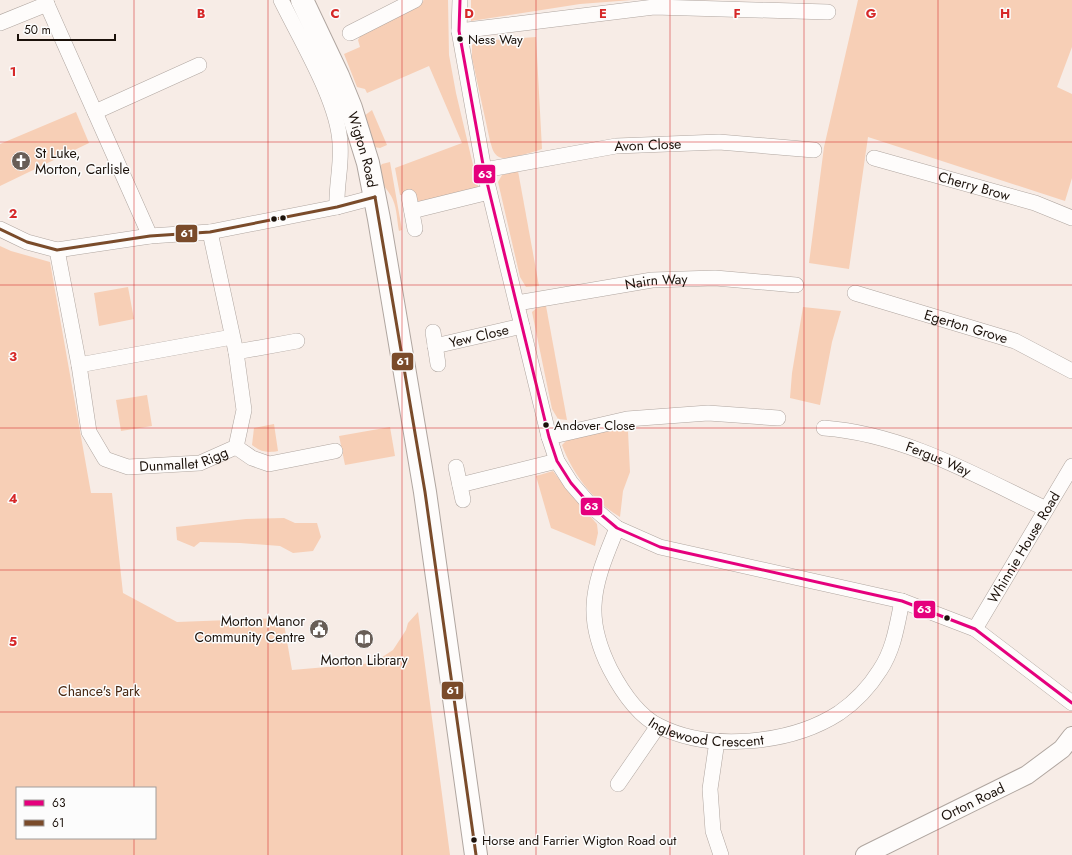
<svg xmlns="http://www.w3.org/2000/svg" width="1072" height="855" font-family="Jost,sans-serif">
  <rect width="100%" height="100%" fill="#f7ece6"/>
  <!-- green -->
  <g fill="#f7cfb6" fill-rule="evenodd">
    <polygon points="424,0 448,0 449,55 456,93 478,186 477,188 419,202 413,195 400,195 395,168 462,143 429,66 367,93 365,89 357,87 344,54 360,47 358,40 363,31"/>
    <polygon points="471,0 632,0 580,4 471,21"/>
    <polygon points="858,0 1072,0 1072,47 1057,87 1072,94 1072,178 1065,201 868,137 849,269 809,263 824,147"/>
    <path d="M536 37 542 149C533 152 506 161 499 157 493 154 492 147 490 141L472 58V45L478 41Z"/>
    <polygon points="372,110 387,145 380,148 374,147 364,116"/>
    <polygon points="76,112 89,143 0,186 0,144"/>
    <path d="M390 162 402 230 399 231C397 221 397 209 393 200 390 190 371 176 382 164Z"/>
    <polygon points="518,171 539,286 526,287 520,277 498,182 502,175"/>
    <path d="M0 246 11 251 50 262 91 493H112L123 593 177 622 283 618 292 670 373 663 393 650 406 630 408 623 418 612 450 855H0ZM17 788H155V838H17Z"/>
    <polygon points="128,287 134,319 99,326 94,293"/>
    <polygon points="539,306 546,306 567,420 558,419 552,409 533,317 532,312"/>
    <polygon points="803,307 841,311 832,342 820,405 790,398 792,373"/>
    <polygon points="147,395 152,426 121,431 116,400"/>
    <path d="M274 424 278 451C267 453 261 452 252 445L254 428Z"/>
    <polygon points="390,427 395,456 345,465 339,436"/>
    <path d="M620 427 628 431 630 472 623 491 620 517C594 502 572 473 562 445L568 439Z"/>
    <polygon points="553,471 571,495 597,524 598,533 595,546 551,528 536,476"/>
    <polygon points="284,518 295,523 317,523 321,537 313,551 293,553 280,546 240,543 200,542 194,547 177,540 176,527 246,519"/>
  </g>
  <g fill="none" stroke-linecap="round" stroke-linejoin="round">
    <!-- minor casing -->
    <g stroke="#b0a6a0" stroke-width="16">
      <g id="minor">
        <polyline points="45,0 150,236"/>
        <path d="M281 0C300 39 338 101 340 143 342 165 336 185 337 207"/>
        <polyline points="460,0 459,31 484,170 549,437 557,461 571,483 591,506 617,528 660,547 902,601 975,629 1072,703"/>
        <polyline points="0,23 47,4"/>
        <polyline points="459,31 654,7 828,12"/>
        <polyline points="350,33 415,0"/>
        <polyline points="95,112 199,65"/>
        <path id="s1" d="M874 158 1035 203 1072 218"/>
        <path id="s2" d="M484 170 616 146 719 142 814 150"/>
        <polyline points="409,197 415,229"/>
        <polyline points="412,211 489,192"/>
        <polyline points="0,229 27,242 57,250 150,236 210,232 337,207 375,197"/>
        <path id="s3" d="M57 250 79 365 89 432 105 459 128 467 200 463 236 447 244 410 236 352 210 232"/>
        <path id="s4" d="M855 293 1015 341 1072 371"/>
        <path id="s5" d="M517 303 652 280 715 278 796 285"/>
        <polyline points="433,332 438,364"/>
        <path id="s6" d="M435 346 522 326"/>
        <polyline points="236,352 297,341"/>
        <polyline points="79,365 232,337"/>
        <path id="s7" d="M824 428C904 434 975 475 1046 509"/>
        <polyline points="549,437 627,419 708,413 778,418"/>
        <polyline points="236,447 252,458 269,464 335,451"/>
        <polyline points="456,467 463,500"/>
        <polyline points="460,485 557,461"/>
        <path id="s8" d="M617 528C607 553 595 579 594 606 593 629 600 649 610 669 621 690 637 715 659 726 710 752 791 744 839 713 855 702 870 686 880 670 894 649 897 625 902 601"/>
        <path id="s9" d="M975 629 1072 466"/>
        <polyline points="717,741 710,789 713,831 721,855"/>
        <polyline points="618,784 658,726"/>
      </g>
    </g>
    <!-- tertiary casing -->
    <g stroke="#b0a6a0" stroke-width="20">
      <g id="tertiary">
        <path id="s10" d="M865 855 1027 775 1062 749 1072 736"/>
      </g>
    </g>
    <!-- primary casing -->
    <g stroke="#b0a6a0" stroke-width="24">
      <g id="primary">
        <path id="s11" d="M302 0 338 76 351 108 368 163 379 219 425 492 476 855"/>
      </g>
    </g>
    <!-- minor -->
    <use href="#minor" stroke="#fefcfb" stroke-width="15"/>
    <!-- tertiary -->
    <use href="#tertiary" stroke="#fefcfb" stroke-width="18"/>
    <!-- primary -->
    <use href="#primary" stroke="#fefcfb" stroke-width="22"/>
    <!-- bus-1 casing -->
    <g stroke="#fcfcfc" stroke-width="6">
      <polyline id="bus-1" points="460,0 459,31 484,170 549,437 557,461 571,483 591,506 617,528 660,547 902,601 975,629 1072,703"/>
    </g>
    <!-- bus-2 casing -->
    <g stroke="#fcfcfc" stroke-width="6">
      <g id="bus-2">
        <polyline points="375,197 425,492 476,855"/>
        <polyline points="0,229 27,242 57,250 150,236 210,232 337,207 375,197"/>
      </g>
    </g>
    <!-- bus-1 -->
    <use href="#bus-1" stroke="#e5007d" stroke-width="3"/>
    <!-- bus-2 -->
    <use href="#bus-2" stroke="#7a4b2a" stroke-width="3"/>
  </g>
  <!-- grid -->
  <path fill="none" stroke="#d62828" stroke-width="1" stroke-opacity="0.55" d="M134 0V788M268 0V855M402 0V855M536 0V855M670 0V855M804 0V855M938 0V855M0 142H1072M0 285H1072M0 428H1072M0 570H1072M0 712H1072M134 838V855"/>
  <!-- icons -->
  <defs>
    <g id="church-disc" transform="scale(1)"><circle r="9.5" fill="#685e57" stroke="#fcfcfc"/><path d="M-1.2-6h2.4v3.5h3.3v2.4h-3.3V6h-2.4V-.1h-3.3v-2.4h3.3Z" fill="#fff"/></g>
    <g id="civic-disc" transform="scale(1)"><circle r="9.5" fill="#685e57" stroke="#fcfcfc"/><path d="M-.6-6.5H3V-4.5H.6V-3L4-1V1h2V6H-6V1h2V-1L-.6-3ZM-1.2 2.5V6h2.4V2.5Z" fill="#fff"/></g>
    <g id="library-disc" transform="scale(1)"><circle r="9.5" fill="#685e57" stroke="#fcfcfc"/><path d="M-6-4Q-3-5.5-.7-3.5V5Q-3 3-6 4ZM6-4Q3-5.5 .7-3.5V5Q3 3 6 4Z" fill="#fff"/></g>
  </defs>
  <g fill-rule="evenodd">
    <use href="#church-disc" x="21" y="161"/>
    <use href="#civic-disc" x="319" y="629"/>
    <use href="#library-disc" x="364" y="639"/>
  </g>
  <!-- markers -->
  <g fill="#1b110a" stroke="#fcfcfc" stroke-width="1.5">
    <circle cx="460" cy="39" r="3.5"/>
    <circle cx="283" cy="218" r="3.5"/>
    <circle cx="274" cy="219" r="3.5"/>
    <circle cx="546" cy="425" r="3.5"/>
    <circle cx="947" cy="618" r="3.5"/>
    <circle cx="474" cy="840" r="3.5"/>
  </g>
  <g text-anchor="middle" dominant-baseline="central" stroke-width="3" stroke-linejoin="round" paint-order="stroke">
    <!-- bus labels -->
    <g font-size="13" fill="#1b110a" stroke="#fcfcfc" text-anchor="start">
      <text x="468" y="39">Ness Way</text>
      <text x="554" y="425">Andover Close</text>
      <text x="482" y="840">Horse and Farrier Wigton Road out</text>
    </g>
    <!-- street labels -->
    <g font-size="14" fill="#1b110a" stroke="#fcfcfc">
      <text stroke="none"><textPath href="#s2" startOffset="166">Avon Close</textPath></text>
      <text stroke="none"><textPath href="#s11" startOffset="162">Wigton Road</textPath></text>
      <text stroke="none"><textPath href="#s1" startOffset="104">Cherry Brow</textPath></text>
      <text stroke="none"><textPath href="#s5" startOffset="141">Nairn Way</textPath></text>
      <text stroke="none"><textPath href="#s4" startOffset="116">Egerton Grove</textPath></text>
      <text stroke="none"><textPath href="#s6" startOffset="45">Yew Close</textPath></text>
      <text stroke="none"><textPath href="#s3" startOffset="297">Dunmallet Rigg</textPath></text>
      <text stroke="none"><textPath href="#s7" startOffset="119">Fergus Way</textPath></text>
      <text stroke="none"><textPath href="#s9" startOffset="95">Whinnie House Road</textPath></text>
      <text stroke="none"><textPath href="#s8" startOffset="272">Inglewood Crescent</textPath></text>
      <text stroke="none"><textPath href="#s10" startOffset="120">Orton Road</textPath></text>
    </g>
    <!-- poi labels -->
    <g font-size="14" fill="#1b110a" stroke="#fcfcfc" text-anchor="start">
      <text x="35" y="153">St Luke,<tspan x="35" dy="16">Morton, Carlisle</tspan></text>
      <text x="305" y="621" text-anchor="end">Morton Manor<tspan x="305" dy="16">Community Centre</tspan></text>
      <text x="364" y="660" text-anchor="middle">Morton Library</text>
    </g>
    <!-- park labels -->
    <g font-size="14" fill="#462610" stroke="#fcfcfc">
      <text x="99" y="691">Chance's Park</text>
    </g>
  </g>
  <g font-size="13" text-anchor="middle" font-weight="bold" fill="#d62828" stroke="#fcfcfc" stroke-width="3" stroke-linejoin="round" paint-order="stroke">
    <text x="201" y="18">B</text>
    <text x="335" y="18">C</text>
    <text x="469" y="18">D</text>
    <text x="603" y="18">E</text>
    <text x="737" y="18">F</text>
    <text x="871" y="18">G</text>
    <text x="1005" y="18">H</text>
    <text x="13" y="76">1</text>
    <text x="13" y="218">2</text>
    <text x="13" y="361">3</text>
    <text x="13" y="503">4</text>
    <text x="13" y="646">5</text>
  </g>
  <g stroke="#fcfcfc" stroke-width="1.5">
    <rect x="473" y="164" width="23" height="20" rx="4" fill="#e5007d"/>
    <rect x="175" y="224" width="23" height="19" rx="4" fill="#7a4b2a"/>
    <rect x="391" y="352" width="23" height="19" rx="4" fill="#7a4b2a"/>
    <rect x="580" y="497" width="23" height="19" rx="4" fill="#e5007d"/>
    <rect x="913" y="600" width="23" height="19" rx="4" fill="#e5007d"/>
    <rect x="441" y="681" width="23" height="19" rx="4" fill="#7a4b2a"/>
  </g>
  <g font-size="11" text-anchor="middle" font-weight="bold" fill="#fff">
    <text x="485" y="178">63</text>
    <text x="187" y="237">61</text>
    <text x="403" y="365">61</text>
    <text x="591" y="510">63</text>
    <text x="924" y="613">63</text>
    <text x="453" y="694">61</text>
  </g>
  <!-- legend -->
  <rect x="16" y="787" width="140" height="52" fill="#fcfcfc" stroke="#a29e9b"/>
  <rect x="24" y="800" width="20" height="6" fill="#e5007d" stroke="#a29e9b"/>
  <text x="52" y="807" font-size="12" fill="#1b110a">63</text>
  <rect x="24" y="820" width="20" height="6" fill="#7a4b2a" stroke="#a29e9b"/>
  <text x="52" y="827" font-size="12" fill="#1b110a">61</text>
  <!-- scale -->
  <path d="M18 34v6h97v-6" fill="none" stroke="#1b110a" stroke-width="2"/>
  <text x="24" y="34" font-size="12" fill="#1b110a" stroke="#fcfcfc" stroke-width="3" paint-order="stroke">50 m</text>
</svg>
